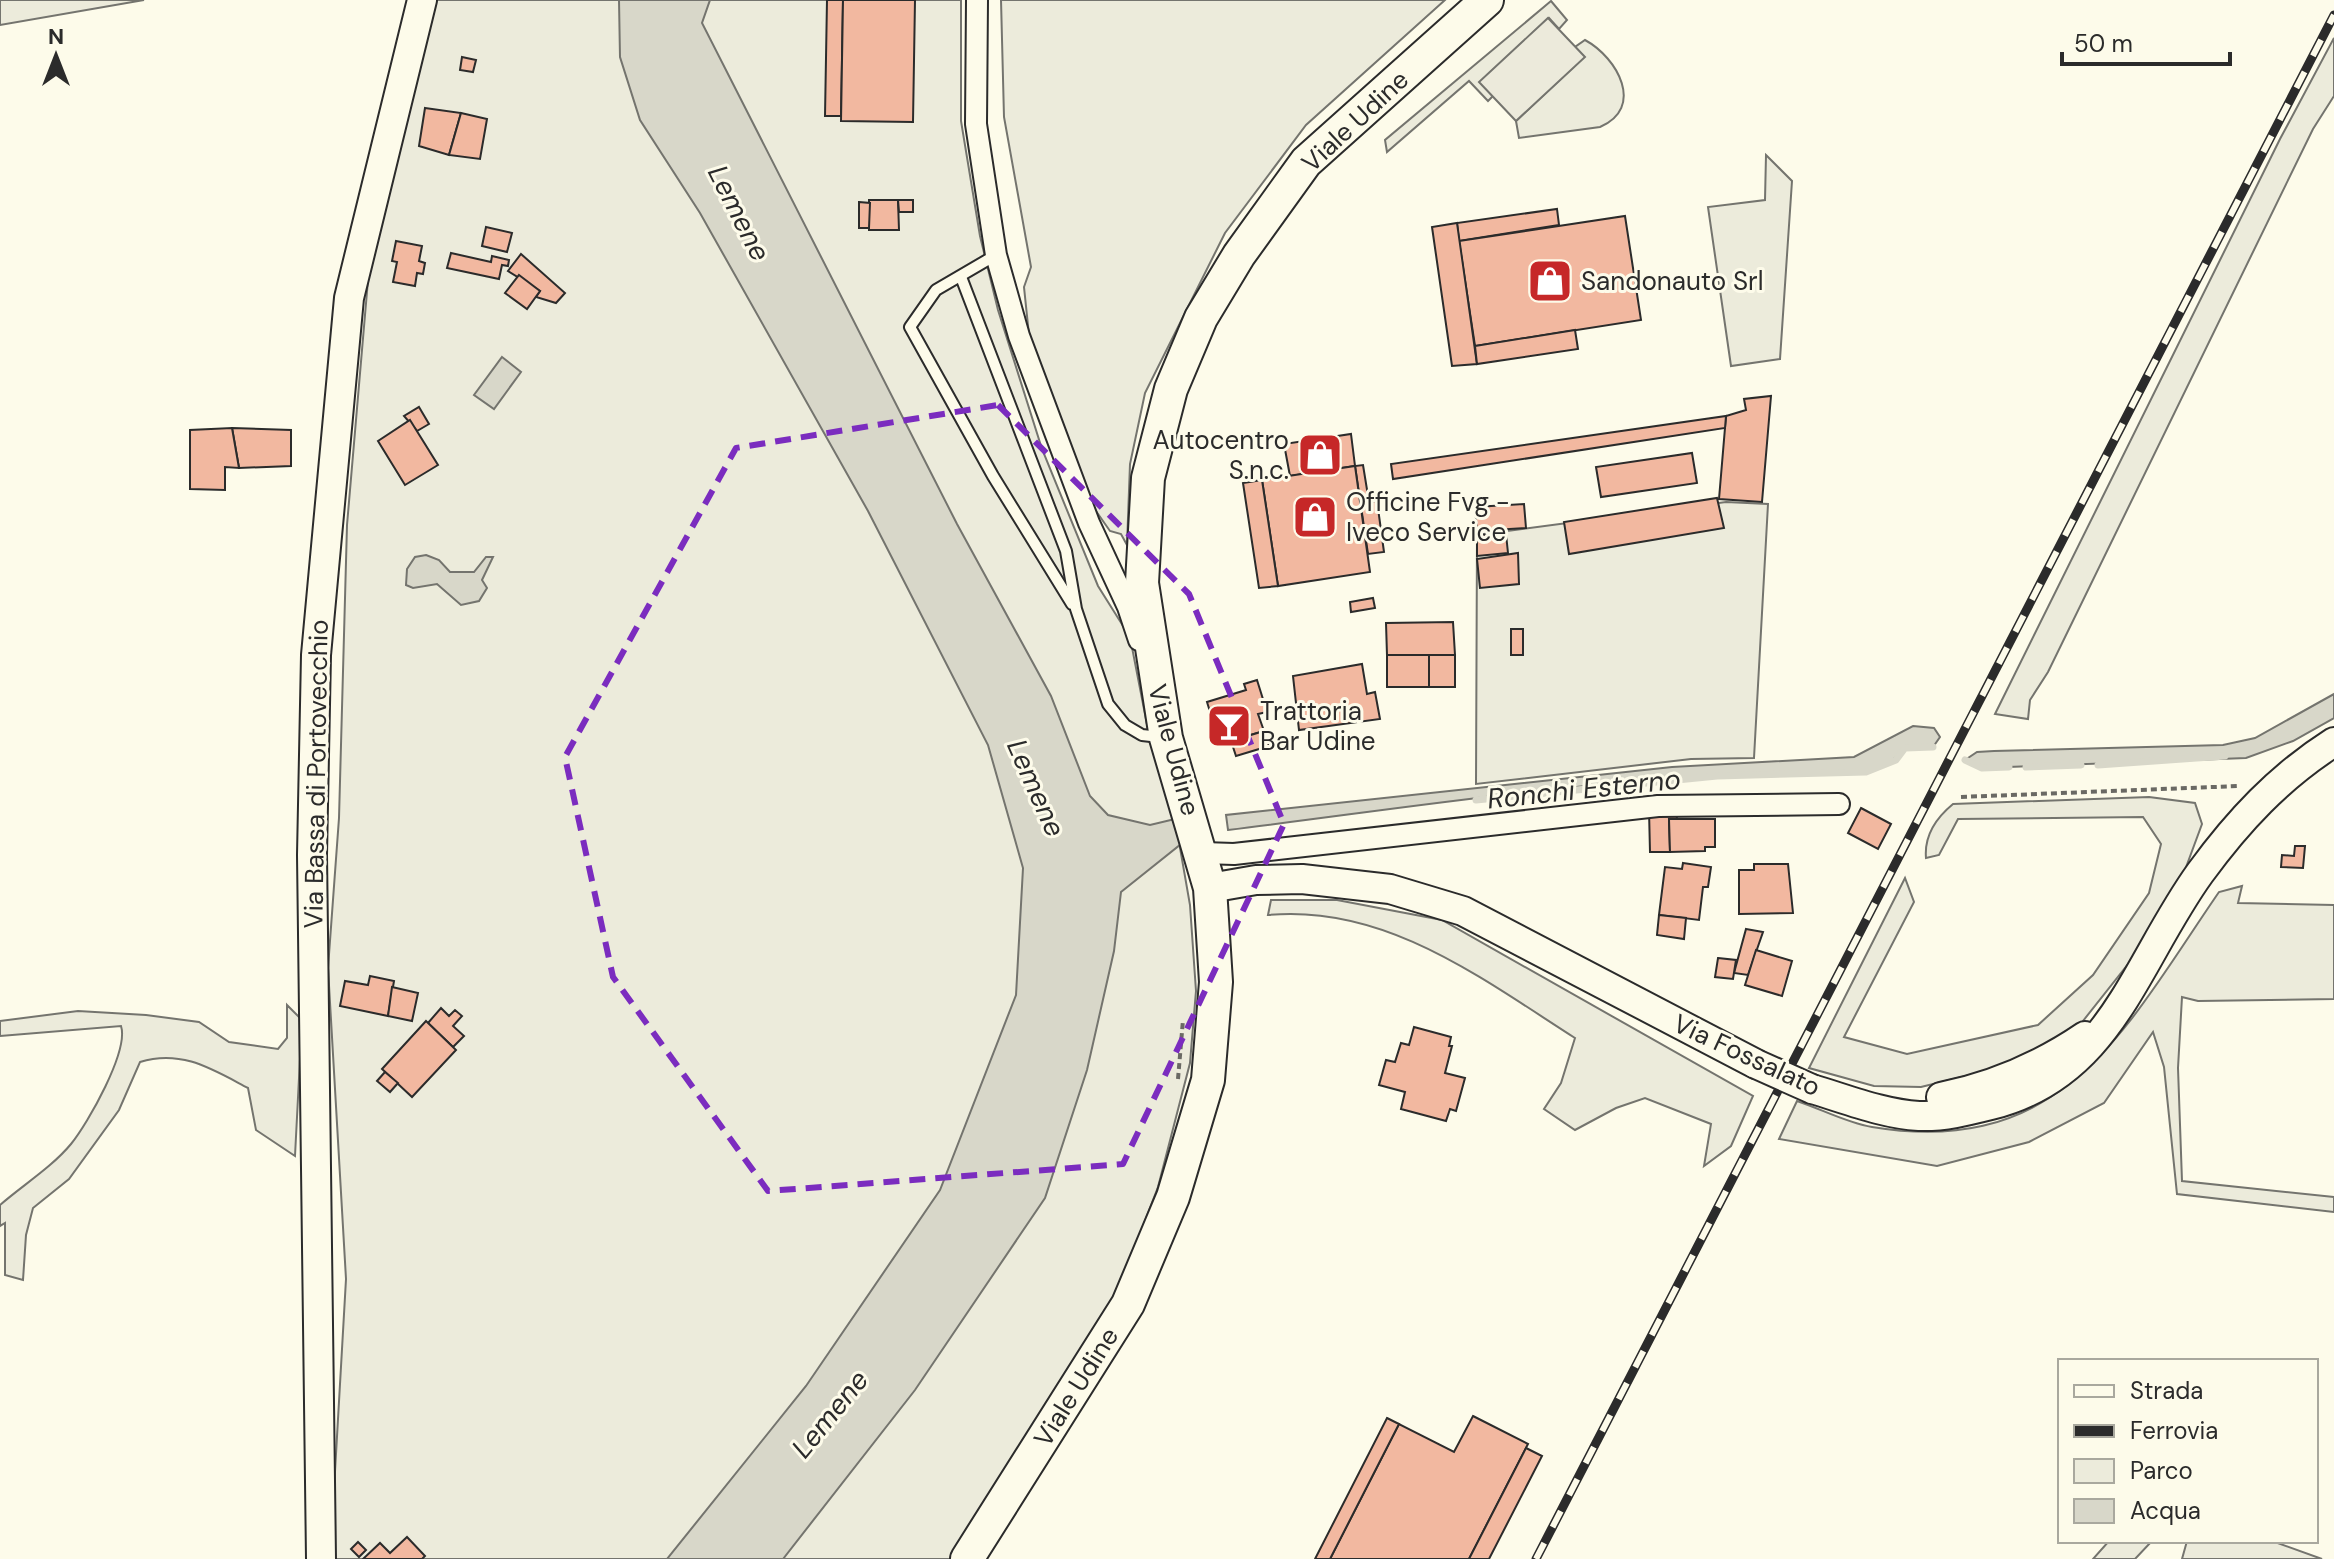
<svg xmlns="http://www.w3.org/2000/svg" width="2334" height="1559" font-family="'DM Sans',sans-serif">
  <rect width="100%" height="100%" fill="#fdfbea"/>
  <!-- green -->
  <g fill="#ecebdb" stroke="#74746e" stroke-width="2">
    <polygon points="0,0 144,0 0,25"/>
    <polygon points="433,0 961,0 961,121 980,236 998,310 1042,449 1098,586 1130,637 1151,745 1175,819 1190,905 1196,991 1190,1063 1158,1187 1123,1278 1104,1316 954,1559 330,1559 346,1279 328,968 339,818 347,525 368,280"/>
    <polygon points="1001,0 1445,0 1306,125 1225,233 1145,393 1130,464 1127,545 1121,534 1110,531 1084,494 1029,335 1024,287 1031,267 1004,117"/>
    <polygon points="1551,1 1567,20 1559,29 1549,18 1480,82 1493,96 1488,101 1469,81 1387,152 1385,140"/>
    <polygon points="2334,38 2334,96 2313,129 2048,672 2030,700 2028,719 1995,714 2280,139"/>
    <path d="M1585 40C1618 58 1645 108 1600 127L1519 138 1516 121 1584 57 1575 47Z"/>
    <polygon points="1766,155 1792,181 1780,359 1731,366 1708,207 1765,200"/>
    <polygon points="1726,502 1768,504 1754,758 1691,759 1476,784 1477,535"/>
    <path d="M2149 797 2195 803 2202 824 2182 878 2136 954 2079 1026 2002 1067 1921 1087 1874 1086 1809 1068 1905 878 1914 902 1844 1037 1907 1054 2038 1025 2093 975 2149 893 2161 844 2143 817 1958 819 1939 855 1926 858C1924 835 1936 818 1953 804Z"/>
    <path d="M2242 886 2238 903 2334 905V999L2198 1001 2182 997 2178 1068 2182 1181 2334 1197V1212L2177 1194 2164 1067 2153 1032 2104 1103 2029 1142 1937 1166 1779 1139 1797 1101C1821 1109 1847 1123 1872 1127 2065 1159 2126 1027 2219 892Z"/>
    <path d="M1271 900H1337L1442 920 1753 1096 1731 1146 1704 1166 1711 1124 1645 1098 1616 1108 1575 1130 1544 1109 1561 1083 1575 1038C1481 978 1385 904 1268 915Z"/>
    <path d="M287 1005 302 1020 295 1156 256 1130 248 1088C212 1069 181 1049 140 1062L119 1110 69 1179 33 1208 26 1235 23 1280 5 1275V1223L0 1226V1205C23 1185 52 1167 71 1144 88 1123 129 1051 121 1026L0 1036V1021L78 1011 146 1015 199 1022 229 1042 278 1049 287 1038Z"/>
    <polygon points="2109,1541 2152,1541 2135,1559 2093,1559"/>
    <polygon points="2187,1541 2272,1541 2322,1559 2182,1559"/>
  </g>
  <!-- parking -->
  <polygon fill="#eceadb" stroke="#74746e" stroke-width="2" points="1548,18 1585,57 1516,121 1479,82"/>
  <!-- water -->
  <g fill="#d8d7c9" stroke="#74746e" stroke-width="2">
    <polygon points="619,0 710,0 702,23 957,524 1051,696 1090,796 1108,815 1150,825 1175,819 1181,844 1121,892 1114,951 1087,1070 1045,1198 915,1390 783,1559 667,1559 806,1386 940,1190 1016,995 1023,868 988,745 868,511 700,213 640,120 620,57"/>
    <polygon points="502,357 521,372 494,409 474,395"/>
    <polygon points="426,555 439,560 450,572 474,572 486,557 493,557 482,580 487,588 479,601 461,605 437,584 413,588 406,585 407,569 415,557"/>
    <polygon points="2334,694 2334,718 2293,741 2246,758 1982,768 1965,760 1977,752 1994,751 2223,745 2255,738"/>
    <path d="M1913 726 1934 728 1940 737 1933 747 1905 748C1876 785 1811 773 1767 774 1587 779 1407 808 1228 830L1226 815 1672 767 1854 757Z"/>
  </g>
  <g fill="none" stroke-linecap="round" stroke-linejoin="round">
    <!-- stream -->
    <g stroke="#d8d7c9" stroke-width="7">
      <polyline points="1965,760 1982,768 2009,767"/>
      <polyline points="2098,765 2225,756"/>
      <polyline points="2026,767 2081,765"/>
      <polyline points="1476,800 1717,776 1866,772 1896,760 1905,748 1933,747"/>
    </g>
  </g>
  <!-- building -->
  <g fill="#f2b8a0" stroke="#2b2b2b" stroke-width="2">
    <polygon points="827,0 843,0 841,116 825,116"/>
    <polygon points="843,0 915,0 913,122 841,121"/>
    <polygon points="462,57 476,60 473,72 460,70"/>
    <polygon points="425,108 461,113 449,155 419,146"/>
    <polygon points="461,113 487,119 480,159 449,155"/>
    <polygon points="869,200 898,200 899,230 869,230"/>
    <polygon points="898,200 913,200 913,212 899,212"/>
    <polygon points="859,202 870,203 869,228 859,228"/>
    <polygon points="1557,209 1559,225 1459,241 1457,223"/>
    <polygon points="1625,216 1641,320 1475,346 1459,241"/>
    <polygon points="1457,223 1477,364 1452,366 1432,227"/>
    <polygon points="486,227 512,233 507,252 482,246"/>
    <polygon points="396,241 422,246 419,261 425,263 423,274 417,273 415,286 393,282 397,262 392,261"/>
    <polygon points="451,253 491,262 492,256 509,260 508,266 502,265 499,279 447,268"/>
    <polygon points="521,254 565,293 556,303 536,297 540,291 508,271"/>
    <polygon points="519,275 540,291 527,309 505,293"/>
    <polygon points="1575,330 1578,349 1477,364 1475,346"/>
    <polygon points="1771,396 1762,502 1719,499 1726,416 1746,410 1744,399"/>
    <polygon points="419,407 429,424 417,431 404,416"/>
    <polygon points="1726,416 1725,428 1393,479 1391,464"/>
    <polygon points="410,420 438,465 405,485 378,441"/>
    <polygon points="232,428 291,430 291,466 239,468"/>
    <polygon points="232,428 239,468 225,467 225,490 190,489 190,430"/>
    <polygon points="1351,434 1355,466 1290,476 1284,444"/>
    <polygon points="1692,453 1697,483 1601,497 1596,467"/>
    <polygon points="1363,465 1369,502 1377,501 1384,552 1368,554 1355,466"/>
    <polygon points="1355,466 1370,572 1278,586 1262,480"/>
    <polygon points="1262,480 1278,586 1259,588 1243,483"/>
    <polygon points="1717,498 1724,528 1569,554 1564,522"/>
    <polygon points="1524,504 1526,528 1477,531 1475,507"/>
    <polygon points="1506,534 1508,553 1477,556 1477,535"/>
    <polygon points="1518,553 1519,584 1480,588 1477,559"/>
    <polygon points="1373,598 1375,608 1351,612 1350,602"/>
    <polygon points="1453,622 1455,655 1387,655 1386,623"/>
    <rect x="1511" y="629" width="12" height="26"/>
    <rect x="1387" y="655" width="42" height="32"/>
    <rect x="1429" y="655" width="26" height="32"/>
    <polygon points="1362,664 1367,694 1375,692 1380,719 1299,730 1293,676"/>
    <polygon points="1257,680 1267,712 1258,714 1264,731 1220,744 1207,702 1246,690 1244,684"/>
    <polygon points="1264,731 1269,746 1236,756 1231,741"/>
    <polygon points="1861,808 1891,824 1878,849 1848,833"/>
    <polygon points="1649,810 1676,810 1677,819 1669,819 1670,852 1650,852"/>
    <polygon points="1669,819 1715,819 1715,847 1705,847 1705,851 1670,852"/>
    <polygon points="2295,846 2305,846 2303,868 2281,867 2282,855 2294,856"/>
    <polygon points="1683,863 1711,867 1708,887 1703,887 1699,920 1659,915 1665,867 1682,869"/>
    <polygon points="1754,864 1788,864 1793,913 1739,914 1739,870 1754,870"/>
    <polygon points="1659,915 1686,918 1684,939 1657,935"/>
    <polygon points="1746,929 1763,932 1748,975 1734,973"/>
    <polygon points="1756,950 1792,961 1782,996 1745,985"/>
    <polygon points="1718,958 1736,960 1733,979 1715,977"/>
    <polygon points="370,976 394,981 388,1016 340,1006 345,981 368,985"/>
    <polygon points="392,987 418,993 412,1021 388,1016"/>
    <polygon points="441,1008 449,1016 455,1010 462,1016 453,1026 464,1036 453,1047 428,1023"/>
    <polygon points="426,1021 456,1050 412,1097 382,1069"/>
    <polygon points="1414,1027 1451,1037 1449,1046 1452,1046 1445,1073 1465,1078 1456,1111 1450,1109 1446,1121 1401,1109 1405,1092 1379,1085 1386,1060 1395,1062 1401,1043 1409,1045"/>
    <polygon points="385,1072 398,1083 390,1092 377,1081"/>
    <polygon points="1473,1416 1528,1444 1469,1559 1330,1559 1399,1424 1454,1452"/>
    <polygon points="1387,1418 1399,1424 1330,1559 1315,1559"/>
    <polygon points="1526,1448 1542,1456 1489,1559 1469,1559"/>
    <polygon points="407,1537 425,1556 422,1559 363,1559 380,1543 390,1553"/>
    <polygon points="358,1542 366,1550 359,1557 351,1549"/>
  </g>
  <g fill="none" stroke-linecap="round" stroke-linejoin="round">
    <!-- lane casing -->
    <g stroke="#2b2b2b" stroke-width="14">
      <g id="lane">
        <polyline points="996,255 936,290 910,327 993,476 1072,604"/>
        <polyline points="961,277 1066,551 1076,609 1108,704 1125,725 1142,735 1160,737"/>
      </g>
    </g>
    <!-- street casing -->
    <g stroke="#2b2b2b" stroke-width="24">
      <g id="street">
        <polyline points="977,0 976,124 996,255 1019,336 1089,523 1128,607 1139,640"/>
        <polyline points="1203,853 1234,854 1658,806 1839,804"/>
      </g>
    </g>
    <!-- secondary casing -->
    <g stroke="#2b2b2b" stroke-width="32">
      <g id="secondary">
        <polyline points="1210,888 1256,880 1302,879 1390,889 1463,911 1756,1064"/>
        <path d="M1812 1089C1846 1099 1883 1114 1919 1116 1943 1117 1967 1111 1991 1105 2111 1075 2135 963 2200 873 2238 821 2279 777 2334 742"/>
        <path d="M1941 1097C1994 1086 2041 1066 2085 1036"/>
        <polyline points="321,1559 312,855 316,655 349,298 422,0"/>
      </g>
    </g>
    <!-- primary casing -->
    <g stroke="#2b2b2b" stroke-width="36">
      <polyline id="primary" points="967,1559 1128,1304 1173,1197 1208,1080 1216,982 1210,888 1166,738 1142,583 1148,478 1171,389 1201,318 1239,255 1306,162 1487,0"/>
    </g>
    <!-- path -->
    <g stroke="#6a6964" stroke-width="4" stroke-dasharray="6 4" stroke-linecap="butt">
      <polyline points="1961,797 2239,786"/>
      <polyline points="1178,1079 1183,1020"/>
    </g>
    <!-- lane -->
    <use href="#lane" stroke="#fdfbea" stroke-width="10"/>
    <!-- street -->
    <use href="#street" stroke="#fdfbea" stroke-width="20"/>
    <!-- secondary -->
    <use href="#secondary" stroke="#fdfbea" stroke-width="28"/>
    <!-- primary -->
    <use href="#primary" stroke="#fdfbea" stroke-width="32"/>
    <!-- rail casing -->
    <g stroke="#2b2b2b" stroke-width="9">
      <polyline id="rail" points="1536,1559 2334,15"/>
    </g>
    <!-- rail -->
    <use href="#rail" stroke="#fdfbea" stroke-width="6" stroke-dasharray="18" stroke-linecap="butt"/>
    <!-- secondary-bridge casing -->
    <g stroke="#2b2b2b" stroke-width="32" stroke-linecap="butt">
      <polyline id="secondary-bridge" points="1756,1064 1812,1089"/>
    </g>
    <!-- secondary-bridge -->
    <use href="#secondary-bridge" stroke="#fdfbea" stroke-width="28"/>
  </g>
  <!-- marked area -->
  <path fill="none" stroke="#7b2cbf" stroke-width="6" stroke-dasharray="16 10" stroke-linejoin="round" d="M998 405 1189 594 1284 824 1123 1164 768 1191 613 977 565 757 736 448Z"/>
  <!-- icons -->
  <defs>
    <g id="shop-square" transform="scale(2.3)"><rect x="-9" y="-9" width="18" height="18" rx="4" fill="#c62828" stroke="#fdfbea"/><path d="M-5-2.5h2.3a2.7 3.5 0 0 1 5.4 0H5L5.5 6h-11ZM-1.5-2.5h3a1.5 2.3 0 0 0-3 0Z" fill="#fff"/></g>
    <g id="bar-square" transform="scale(2.3)"><rect x="-9" y="-9" width="18" height="18" rx="4" fill="#c62828" stroke="#fdfbea"/><path d="M-6-5H6L.8 .8V4.5H3.5V6h-7V4.5H-.8V.8Z" fill="#fff"/></g>
  </defs>
  <g fill-rule="evenodd">
    <use href="#shop-square" x="1550" y="281"/>
    <use href="#shop-square" x="1320" y="455"/>
    <use href="#shop-square" x="1315" y="517"/>
    <use href="#bar-square" x="1229" y="726"/>
  </g>
  <g text-anchor="middle" dominant-baseline="central" stroke-width="6" stroke-linejoin="round" paint-order="stroke">
    <!-- street labels -->
    <g font-size="26" fill="#2b2b2b" stroke="#fdfbea">
      <text transform="translate(1355 121) rotate(-43)">Viale Udine</text>
      <text transform="translate(1174 750) rotate(75)">Viale Udine</text>
      <text transform="translate(316 774) rotate(-89)">Via Bassa di Portovecchio</text>
      <text transform="translate(1747 1055) rotate(25)">Via Fossalato</text>
      <text transform="translate(1076 1387) rotate(-58)">Viale Udine</text>
    </g>
    <!-- poi labels -->
    <g font-size="26" fill="#2b2b2b" stroke="#fdfbea" text-anchor="start">
      <text x="1581" y="281">Sandonauto Srl</text>
      <text x="1289" y="440" text-anchor="end">Autocentro<tspan x="1289" dy="30">S.n.c.</tspan></text>
      <text x="1346" y="502">Officine Fvg -<tspan x="1346" dy="30">Iveco Service</tspan></text>
      <text x="1260" y="711">Trattoria<tspan x="1260" dy="30">Bar Udine</tspan></text>
    </g>
    <!-- water labels -->
    <g font-size="28" font-style="italic" fill="#2b2b2b" stroke="#fdfbea">
      <text transform="translate(739 213) rotate(63)">Lemene</text>
      <text transform="translate(1036 788) rotate(66)">Lemene</text>
      <text transform="translate(1584 789) rotate(-6)">Ronchi Esterno</text>
      <text transform="translate(830 1414) rotate(-51)">Lemene</text>
    </g>
  </g>
  <!-- legend -->
  <rect x="2058" y="1359" width="260" height="184" fill="#fdfbea" stroke="#a9a89e" stroke-width="2"/>
  <rect x="2074" y="1385" width="40" height="12" fill="#fdfbea" stroke="#a9a89e" stroke-width="2"/>
  <text x="2130" y="1399" font-size="24" fill="#2b2b2b">Strada</text>
  <rect x="2074" y="1425" width="40" height="12" fill="#2b2b2b" stroke="#a9a89e" stroke-width="2"/>
  <text x="2130" y="1439" font-size="24" fill="#2b2b2b">Ferrovia</text>
  <rect x="2074" y="1459" width="40" height="24" fill="#ecebdb" stroke="#a9a89e" stroke-width="2"/>
  <text x="2130" y="1479" font-size="24" fill="#2b2b2b">Parco</text>
  <rect x="2074" y="1499" width="40" height="24" fill="#d8d7c9" stroke="#a9a89e" stroke-width="2"/>
  <text x="2130" y="1519" font-size="24" fill="#2b2b2b">Acqua</text>
  <!-- north arrow -->
  <g transform="translate(56 56)" stroke="#fdfbea" stroke-width="6" paint-order="stroke">
  <path d="M0-6L14 30L0 20L-14 30Z" fill="#2b2b2b"/>
  <text y="-12" font-size="22" font-weight="bold" text-anchor="middle" fill="#2b2b2b">N</text>
  </g>
  <!-- scale -->
  <path d="M2062 52v12h168v-12" fill="none" stroke="#2b2b2b" stroke-width="4"/>
  <text x="2074" y="52" font-size="24" fill="#2b2b2b" stroke="#fdfbea" stroke-width="6" paint-order="stroke">50 m</text>
</svg>
